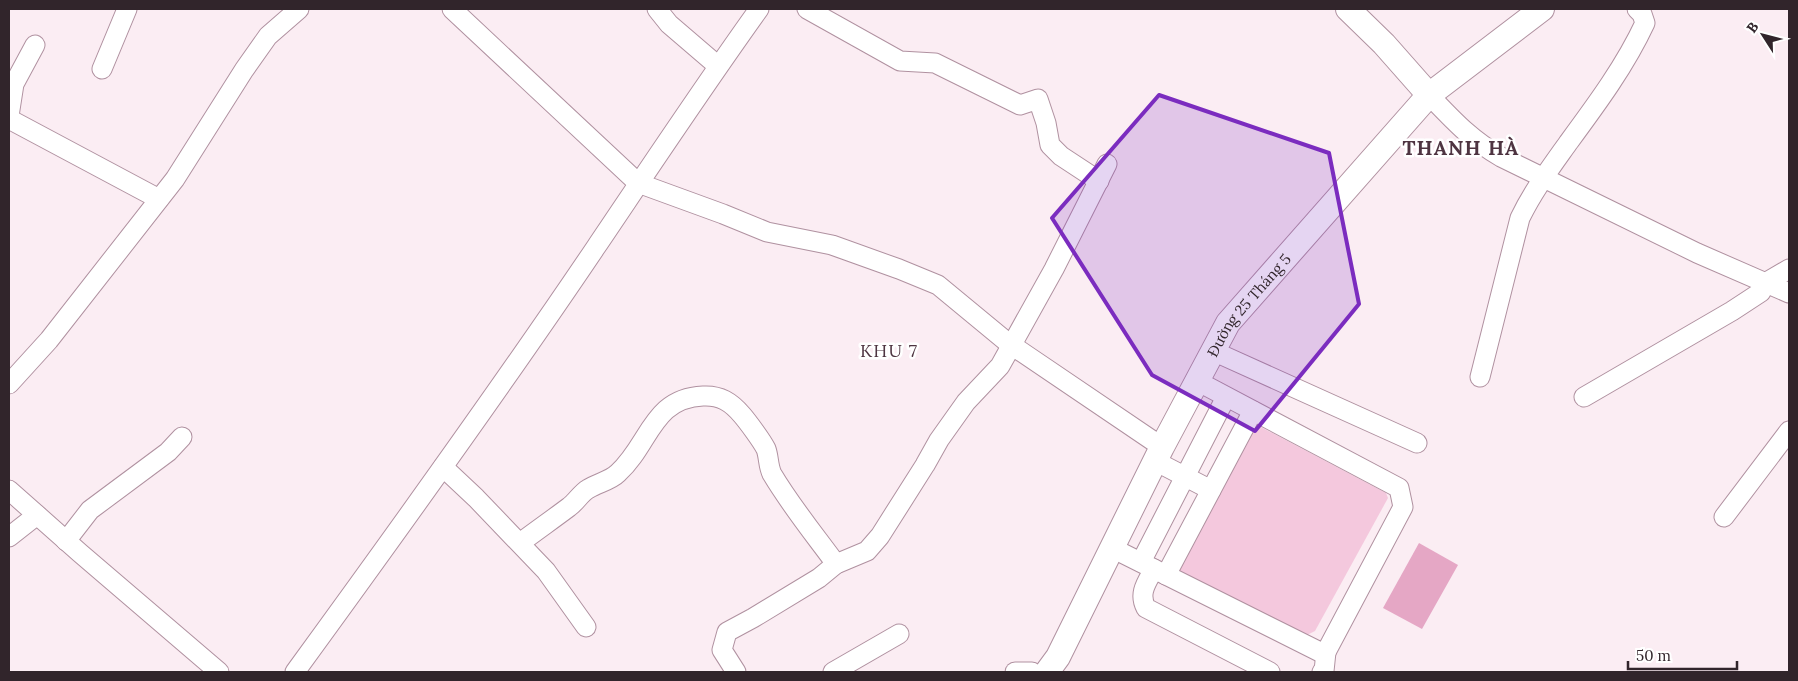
<svg xmlns="http://www.w3.org/2000/svg" width="1798" height="681" font-family="Lora,serif">
  <rect width="100%" height="100%" fill="#fbedf3"/>
  <!-- green -->
  <polygon fill="#f4c8dd" points="1257,425 1386,493 1388,498 1315,631 1307,635 1298,633 1181,572 1177,568 1252,427"/>
  <!-- building -->
  <polygon fill="#e5a7c5" points="1419,543 1458,565 1422,629 1383,608"/>
  <g fill="none" stroke-linecap="round" stroke-linejoin="round">
    <!-- minor casing -->
    <g stroke="#b091a0" stroke-width="21">
      <g id="minor">
        <polyline points="452,9 638,183 723,214 767,232 832,245 899,269 938,285 1007,342 1162,447"/>
        <polyline points="657,9 669,24 718,66"/>
        <polyline points="807,9 900,61 935,63 1020,105 1038,99 1046,123 1050,145 1061,156 1099,181"/>
        <polyline points="102,69 127,9"/>
        <path d="M1429 95C1454 121 1470 139 1501 157L1697 253 1789 293"/>
        <polyline points="9,116 14,84 35,45"/>
        <polyline points="9,119 159,199"/>
        <polyline points="1213,351 1417,443"/>
        <path d="M1480 377 1520 218C1533 191 1551 167 1568 143 1596 105 1625 66 1645 23L1642 14 1637 9"/>
        <polyline points="9,384 49,340 175,179 244,70 268,36 299,9"/>
        <polyline points="1584,397 1732,311 1761,292 1765,283 1789,269"/>
        <polyline points="1155,461 1211,490"/>
        <polyline points="443,467 476,498 546,571 586,627"/>
        <polyline points="9,490 80,553 219,672"/>
        <polyline points="1724,517 1789,431"/>
        <polyline points="9,537 37,515"/>
        <polyline points="66,541 90,510 168,452 182,437"/>
        <path d="M520 543C536 531 553 519 569 507 576 502 581 493 588 489 597 483 610 481 618 473 650 444 652 398 703 396 720 395 731 402 742 415 748 422 762 441 766 449 769 457 768 466 772 474 791 506 814 534 836 564"/>
        <polyline points="1112,548 1320,652 1326,652 1403,507 1399,488 1197,381"/>
        <polyline points="1141,562 1226,397"/>
        <path d="M1154 569C1147 582 1138 593 1146 608L1270 672"/>
        <polyline points="1166,575 1253,411"/>
        <path d="M295 672C397 532 499 391 596 247 650 167 703 87 759 9"/>
        <polyline points="736,672 722,650 727,632 753,618 819,578 836,564 867,551 880,536 925,465 939,440 966,402 1000,366 1054,269 1107,164"/>
        <polyline points="833,672 899,634"/>
        <polyline points="1015,672 1032,672"/>
        <polyline points="1322,672 1324,671 1326,652"/>
      </g>
    </g>
    <!-- major casing -->
    <g stroke="#b091a0" stroke-width="26">
      <g id="major">
        <polyline points="1348,9 1384,44 1429,95"/>
        <path id="s1" d="M1047 672 1058 657 1162 447 1228 323 1429 95 1542 9"/>
      </g>
    </g>
    <!-- minor -->
    <use href="#minor" stroke="#fff" stroke-width="19"/>
    <!-- major -->
    <use href="#major" stroke="#fff" stroke-width="24"/>
  </g>
  <!-- marked area -->
  <path fill="#7b2cbf" fill-opacity="0.2" stroke="#7b2cbf" stroke-width="4" stroke-linejoin="round" d="M1159 95 1329 153 1359 304 1255 431 1152 375 1052 218Z"/>
  <g text-anchor="middle" dominant-baseline="central" stroke-width="5" stroke-linejoin="round" paint-order="stroke">
    <!-- street labels -->
    <g font-size="15" fill="#31252b" stroke="#fff">
      <text stroke="none"><textPath href="#s1" startOffset="420">Đường 25 Tháng 5</textPath></text>
    </g>
    <!-- quarter labels -->
    <g font-size="18" letter-spacing="1" fill="#4e3441" stroke="#fff">
      <text x="889" y="350">KHU 7</text>
    </g>
    <!-- district labels -->
    <g font-size="20" font-weight="bold" letter-spacing="1" fill="#4e3441" stroke="#fff">
      <text x="1461" y="147">THANH HÀ</text>
    </g>
  </g>
  <!-- border -->
  <rect width="1798" height="681" fill="none" stroke="#31252b" stroke-width="20"/>
  <!-- north arrow -->
  <g transform="translate(1763 35) rotate(306)" stroke="#ffffff" stroke-width="4" paint-order="stroke">
  <path d="M0-4L9 19L0 12L-9 19Z" fill="#31252b"/>
  <text y="-8" font-size="14" font-weight="bold" text-anchor="middle" fill="#31252b">B</text>
  </g>
  <!-- scale -->
  <path d="M1628 661v8h109v-8" fill="none" stroke="#31252b" stroke-width="2.5"/>
  <text x="1636" y="661" font-size="15" fill="#31252b" stroke="#ffffff" stroke-width="4" paint-order="stroke">50 m</text>
</svg>
